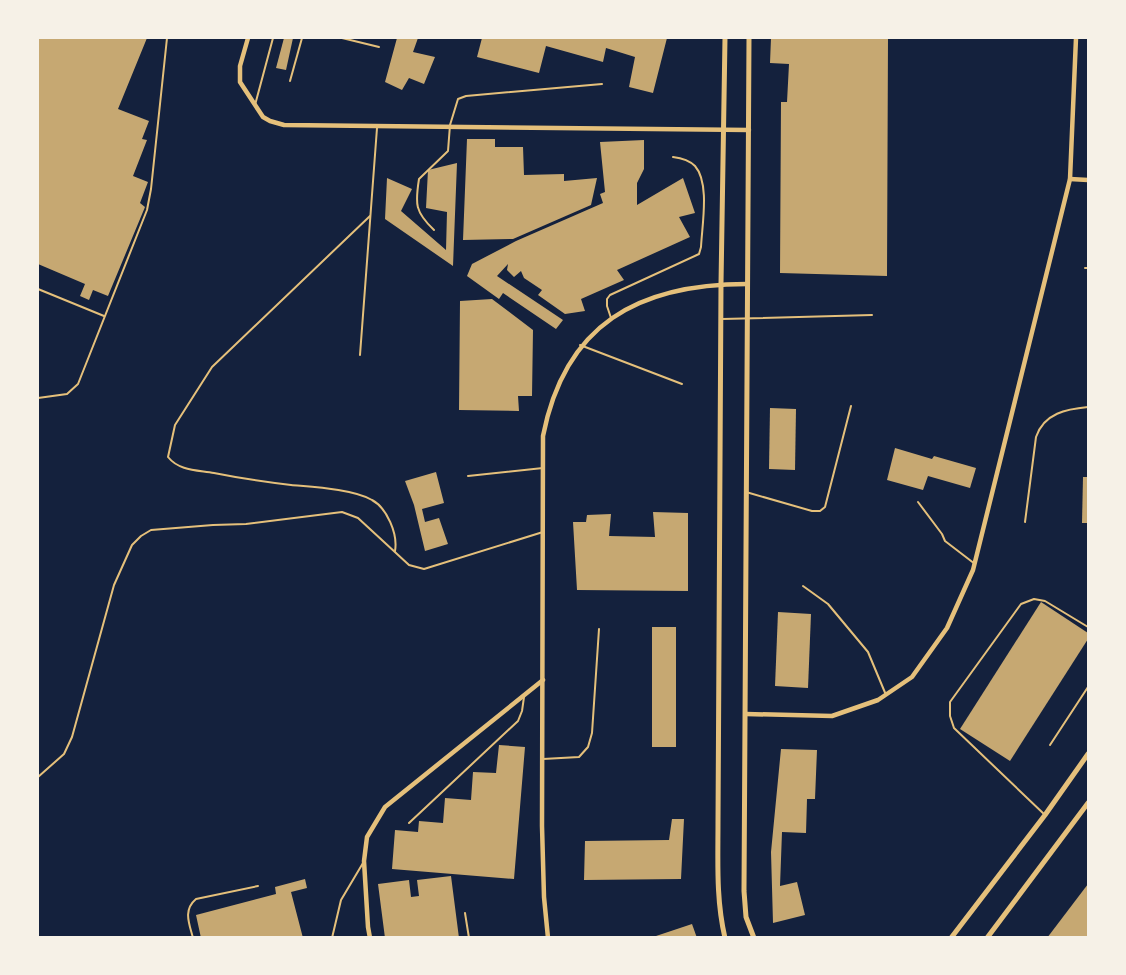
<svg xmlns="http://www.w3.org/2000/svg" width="1126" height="975" font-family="'Sofia Sans Condensed',sans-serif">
  <rect width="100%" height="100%" fill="#14213d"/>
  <!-- building -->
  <g fill="#c6a872">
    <polygon points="38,38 147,38 118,109 149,121 142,139 147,140 133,176 148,182 140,203 145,207 108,296 93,290 89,300 80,296 85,284 38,264"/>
    <polygon points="284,38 293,38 286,70 276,68"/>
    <polygon points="397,38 418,38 413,52 435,57 424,84 409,78 402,90 385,82"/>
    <polygon points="482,38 667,38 653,93 629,87 635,57 606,48 603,62 546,46 539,73 477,57"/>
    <polygon points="771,38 888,38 887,276 780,273 781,102 787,102 789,64 770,63"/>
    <polygon points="467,139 495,139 495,147 523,147 524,175 564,174 564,181 597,178 591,205 513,239 463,240"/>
    <polygon points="644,140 644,169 637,183 637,205 683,178 695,213 679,217 690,237 617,270 624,280 581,299 585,311 565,314 538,295 542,290 524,278 521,271 514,277 507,270 508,264 497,276 563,320 556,329 503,293 499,299 467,276 472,264 516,241 603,203 600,194 605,192 600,142"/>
    <polygon points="457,163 453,266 385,219 387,178 412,189 401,211 446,250 447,212 426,208 428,170"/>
    <polygon points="492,299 533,330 532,396 518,396 519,411 459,410 460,301"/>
    <polygon points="770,408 796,409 795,470 769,469"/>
    <polygon points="895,448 932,459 934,456 976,468 970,488 928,476 923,490 887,480"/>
    <polygon points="436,472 444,503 422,509 425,522 439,518 448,544 425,551 414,505 405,481"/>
    <polygon points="1083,477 1088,477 1088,523 1082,523"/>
    <polygon points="653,512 688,513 688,591 577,590 573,522 586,522 587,515 611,514 609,536 655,537"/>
    <polygon points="1041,602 1088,633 1088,639 1010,761 960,729"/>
    <polygon points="778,612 811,614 808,688 775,686"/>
    <rect x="652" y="627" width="24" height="120"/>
    <polygon points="499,745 525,747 514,879 392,869 395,830 418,832 419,821 443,823 445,798 471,800 473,772 496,773"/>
    <polygon points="781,749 817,750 815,799 807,799 806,833 782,832 780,886 797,882 805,915 773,923 771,852"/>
    <polygon points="672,819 684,819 681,879 584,880 585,841 669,840"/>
    <polygon points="451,876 459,938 385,938 378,884 409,880 411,897 419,896 417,880"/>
    <polygon points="305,879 307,888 291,892 303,938 201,938 196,915 276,894 275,887"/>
    <polygon points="1088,884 1088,938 1047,938"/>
    <polygon points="692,924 697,938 653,938 653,937"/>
  </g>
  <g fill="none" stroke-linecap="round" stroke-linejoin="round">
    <!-- service -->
    <g stroke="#e5c07b" stroke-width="2">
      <polyline points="342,38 379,47"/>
      <polyline points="290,81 302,38"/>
      <polyline points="255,105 273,38"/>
      <path d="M370 216 212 367 175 425 168 457C179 471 198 470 214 473 239 478 265 482 291 485 312 487 353 489 372 500 387 508 398 534 395 551"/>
      <path d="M434 230C415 212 415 204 419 179L448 151 450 125 458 99 466 96 602 84"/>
      <polyline points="1085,268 1088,268"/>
      <polyline points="38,289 104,316"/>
      <path d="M611 318 607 306V299L610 295 699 254 701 247C702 225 710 183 695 166 689 160 681 158 673 157"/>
      <polyline points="722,319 872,315"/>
      <polyline points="580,345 682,384"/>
      <polyline points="360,355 377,128"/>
      <polyline points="38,398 67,394 78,384 147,210 151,189 167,38"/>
      <polyline points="468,476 543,468"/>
      <polyline points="746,492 812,511 820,511 825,507 851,406"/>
      <polyline points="918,502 942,534 945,541 975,564"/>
      <path d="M1025 522 1036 437C1044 413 1067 409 1088 407"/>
      <polyline points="803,586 828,604 868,652 886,695"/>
      <polyline points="1050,745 1088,687"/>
      <polyline points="543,759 579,757 588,747 592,733 599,629"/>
      <polyline points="38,777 64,754 72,737 114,585 132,545 141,536 151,530 213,525 246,524 342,512 358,518 409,565 424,569 543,532"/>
      <polyline points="1045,815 954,728 950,716 950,702 1021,604 1034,599 1045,601 1088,627"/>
      <polyline points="409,823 518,721 522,711 524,697"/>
      <polyline points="465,913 469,938"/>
      <path d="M193 938C189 923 183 910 196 899L258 886"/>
      <polyline points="332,938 341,900 363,863"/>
    </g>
    <!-- minor -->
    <g stroke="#e5c07b" stroke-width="4.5">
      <polyline points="248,38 240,66 240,82 263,117 270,121 284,125 749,130"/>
      <polyline points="1070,179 1088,180"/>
      <polyline points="746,714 832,716 878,700 912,677 947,628 973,570 1070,179 1076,38"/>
      <polyline points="370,938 368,927 364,861 367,837 385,807 543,680"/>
      <path d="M548 938 544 897 542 826 543 436C565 324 638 284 747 284"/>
    </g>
    <!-- tertiary -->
    <g stroke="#e5c07b" stroke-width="5">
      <path d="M725 38 721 284 718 823C718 862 716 900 725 938"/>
      <polyline points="749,38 744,891 746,917 754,938"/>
      <polyline points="951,938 1045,815 1088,754"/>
      <polyline points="987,938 1088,803"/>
    </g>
  </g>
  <!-- border -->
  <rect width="1126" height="975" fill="none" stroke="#f6f1e7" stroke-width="78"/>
</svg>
